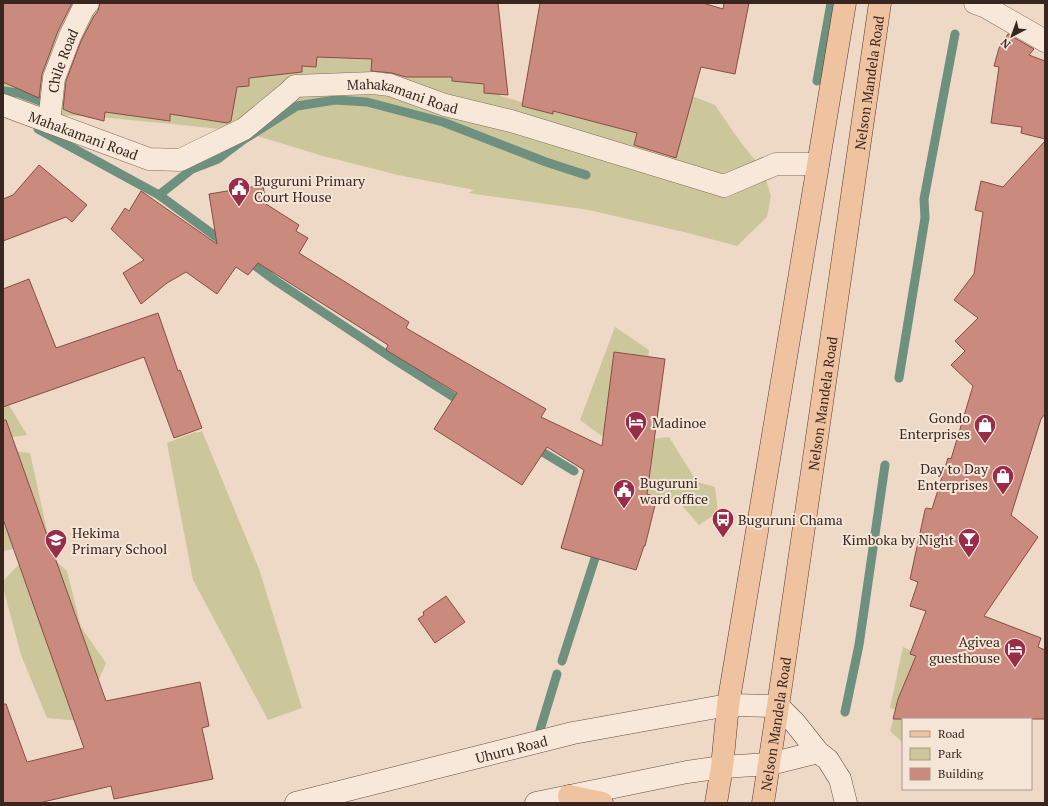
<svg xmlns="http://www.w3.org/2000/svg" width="1048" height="806" font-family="'PT Serif',serif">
  <rect width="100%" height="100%" fill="#eed9c7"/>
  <!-- green -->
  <g fill="#ccc69b">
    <polygon points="3,3 208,3 435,55 501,96 555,112 680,91 715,105 739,140 763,170 771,196 767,217 737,246 688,233 589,210 468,193 474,190 398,175 323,156 241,131 90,116 26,115 3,113"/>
    <polygon points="615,327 649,350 638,441 669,437 697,482 715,487 718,512 699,525 678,501 624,487 603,437 580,420"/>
    <polygon points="3,395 27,435 12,437 5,450 30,453 49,540 4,551 3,550"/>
    <polygon points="202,431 259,569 302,708 268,720 193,580 167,443 195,432 196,433"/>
    <polygon points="38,545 67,571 81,627 106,663 81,721 47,718 21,655 3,587 3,581"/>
    <polygon points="903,647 953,670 903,719 903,743 890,731 896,710 890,708"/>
  </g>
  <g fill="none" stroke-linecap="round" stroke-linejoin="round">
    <!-- stream -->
    <g stroke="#6e907f" stroke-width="9">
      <polyline points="817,81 831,3"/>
      <polyline points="3,91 19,93 51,105"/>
      <polyline points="38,129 159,195 226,244"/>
      <polyline points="159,195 192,169 218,159 243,140 297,106 335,100 367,102 443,122 546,162 586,175"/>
      <polyline points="246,259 276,281 392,358 463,403"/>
      <polyline points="899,378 925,218 924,199 955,34"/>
      <polyline points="534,447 574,471"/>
      <polyline points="562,661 596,555"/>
      <polyline points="845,712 859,645 885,465"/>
      <polyline points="540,730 557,674"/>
    </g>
  </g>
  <!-- building -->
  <g fill="#cb8a7e" stroke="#884d43">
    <polygon points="3,3 72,3 58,31 42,74 39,98 3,82"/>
    <polygon points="100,3 498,3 508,95 484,93 484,84 452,81 452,77 406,77 392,73 371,71 372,59 317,57 316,67 302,66 302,72 249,78 249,86 237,87 231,121 227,123 170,114 170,121 105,112 104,121 72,113 63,109 66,81 81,41 94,16 98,11"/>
    <polygon points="540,3 703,3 723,9 724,3 749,3 735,74 701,67 676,158 634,145 637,133 553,111 553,114 522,106"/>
    <polygon points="1008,34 1034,49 1029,55 1045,61 1045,139 1021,133 1022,127 991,123 999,67 994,66 999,48"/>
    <polygon points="1045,141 1045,414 1041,419 1011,515 1038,537 984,616 1041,638 1038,647 1045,650 1045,719 893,719 898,699 916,656 910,654 926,611 910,606 918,582 910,579 925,510 926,508 932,509 948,458 951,459 973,386 951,365 965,351 955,341 978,318 954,300 974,274 983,212 975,210 981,181 1003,187"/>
    <polygon points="39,165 87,205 72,222 66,217 3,241 3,199 13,195"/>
    <polygon points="263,185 266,204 299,225 296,231 308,238 299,253 409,322 406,328 546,409 541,417 602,446 614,352 665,359 647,494 657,497 645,546 644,546 636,570 561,548 584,470 547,447 522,485 434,429 457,393 386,350 388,345 258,263 248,275 236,267 217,294 186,272 167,283 141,304 123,273 144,260 111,229 125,208 129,211 141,191 217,244 209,194"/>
    <polygon points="29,279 56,348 158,313 178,371 180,370 202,428 174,438 144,357 3,407 3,289"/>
    <polygon points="3,420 6,420 106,701 200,682 209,726 202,728 213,779 114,799 111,786 39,803 3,803 3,704 6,704 27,762 84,748 3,519"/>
    <polygon points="446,596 465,622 435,643 418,619 424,615 423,612"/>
  </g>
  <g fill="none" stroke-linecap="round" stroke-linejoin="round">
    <!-- street casing -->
    <g stroke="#89695c" stroke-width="23">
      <g id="street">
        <polyline points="975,3 986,7 1045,41"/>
        <path id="s1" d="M3 105 149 159 180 160 244 129 289 92 295 86 373 83 390 85 445 105 511 121 724 186 776 164H818"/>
        <path id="s2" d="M49 122 54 78 70 36 83 9 88 3"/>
      </g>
    </g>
    <!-- secondary casing -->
    <g stroke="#6b4b40" stroke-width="23">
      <g id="secondary">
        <path id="s3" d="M296 803 573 733 728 705 778 706 795 723 818 752 828 760 840 779 846 803"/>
        <polyline points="536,803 687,772 722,767 770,764 818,752"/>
      </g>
    </g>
    <!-- primary casing -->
    <g stroke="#573930" stroke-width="23">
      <g id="primary">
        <polyline points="569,796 602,803"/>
        <polyline points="716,803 722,767 728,705 845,3"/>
        <path id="s4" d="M763 803 778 706 880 3"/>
      </g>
    </g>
    <!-- street -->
    <use href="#street" stroke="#f8e8da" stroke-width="22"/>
    <!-- secondary -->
    <use href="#secondary" stroke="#f8e8da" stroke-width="22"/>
    <!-- primary -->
    <use href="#primary" stroke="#f0c3a0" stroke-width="22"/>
  </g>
  <!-- icons -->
  <defs>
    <g id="civic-pin" transform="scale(1.15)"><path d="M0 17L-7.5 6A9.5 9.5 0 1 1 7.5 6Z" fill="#982d49" stroke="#f5e5d7"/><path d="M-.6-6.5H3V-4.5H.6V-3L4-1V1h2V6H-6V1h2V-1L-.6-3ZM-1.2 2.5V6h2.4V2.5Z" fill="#fff"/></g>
    <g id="hotel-pin" transform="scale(1.15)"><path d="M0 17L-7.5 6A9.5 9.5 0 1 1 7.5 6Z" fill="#982d49" stroke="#f5e5d7"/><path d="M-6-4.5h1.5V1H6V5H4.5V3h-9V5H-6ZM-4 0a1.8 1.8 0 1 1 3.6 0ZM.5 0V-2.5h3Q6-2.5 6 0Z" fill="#fff"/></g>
    <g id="shop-pin" transform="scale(1.15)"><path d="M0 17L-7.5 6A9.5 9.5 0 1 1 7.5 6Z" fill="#982d49" stroke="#f5e5d7"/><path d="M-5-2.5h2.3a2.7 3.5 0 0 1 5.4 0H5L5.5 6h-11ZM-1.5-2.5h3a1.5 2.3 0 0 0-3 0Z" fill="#fff"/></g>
    <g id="bus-pin" transform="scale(1.15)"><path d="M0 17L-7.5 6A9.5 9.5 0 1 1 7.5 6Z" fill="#982d49" stroke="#f5e5d7"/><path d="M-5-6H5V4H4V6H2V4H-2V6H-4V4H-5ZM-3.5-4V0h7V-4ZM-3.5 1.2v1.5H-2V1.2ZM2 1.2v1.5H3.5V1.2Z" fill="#fff"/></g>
    <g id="bar-pin" transform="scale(1.15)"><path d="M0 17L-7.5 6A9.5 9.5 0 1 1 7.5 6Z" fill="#982d49" stroke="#f5e5d7"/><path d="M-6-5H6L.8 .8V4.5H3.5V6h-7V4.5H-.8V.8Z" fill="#fff"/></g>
    <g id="school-pin" transform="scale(1.15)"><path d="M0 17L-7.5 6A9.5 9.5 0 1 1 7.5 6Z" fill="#982d49" stroke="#f5e5d7"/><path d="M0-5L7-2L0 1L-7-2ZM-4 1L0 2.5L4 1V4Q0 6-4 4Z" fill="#fff"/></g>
  </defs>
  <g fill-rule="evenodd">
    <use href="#civic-pin" x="239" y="188"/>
    <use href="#hotel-pin" x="636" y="422"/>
    <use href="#shop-pin" x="985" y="425"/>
    <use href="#shop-pin" x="1003" y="476"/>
    <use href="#civic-pin" x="624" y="490"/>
    <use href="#bus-pin" x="723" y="519"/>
    <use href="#bar-pin" x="969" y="539"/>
    <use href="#school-pin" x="56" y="540"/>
    <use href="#hotel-pin" x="1015" y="649"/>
  </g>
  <g text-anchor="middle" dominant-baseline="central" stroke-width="4" stroke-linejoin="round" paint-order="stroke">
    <!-- street labels -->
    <g font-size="14" fill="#3a2620" stroke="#f5e5d7">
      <text stroke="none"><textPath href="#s2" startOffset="63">Chile Road</textPath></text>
      <text stroke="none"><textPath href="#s4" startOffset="728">Nelson Mandela Road</textPath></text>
      <text stroke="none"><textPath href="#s1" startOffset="434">Mahakamani Road</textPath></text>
      <text stroke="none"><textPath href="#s1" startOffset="86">Mahakamani Road</textPath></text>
      <text stroke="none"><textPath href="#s4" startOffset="404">Nelson Mandela Road</textPath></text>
      <text stroke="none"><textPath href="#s4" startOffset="80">Nelson Mandela Road</textPath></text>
      <text stroke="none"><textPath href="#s3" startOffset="222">Uhuru Road</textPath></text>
    </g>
    <!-- poi labels -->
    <g font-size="14" fill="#3a2620" stroke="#f5e5d7" text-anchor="start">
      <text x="254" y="180">Buguruni Primary<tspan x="254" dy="16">Court House</tspan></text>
      <text x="970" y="417" text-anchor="end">Gondo<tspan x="970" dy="16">Enterprises</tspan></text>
      <text x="652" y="422">Madinoe</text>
      <text x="988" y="468" text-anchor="end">Day to Day<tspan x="988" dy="16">Enterprises</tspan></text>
      <text x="640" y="482">Buguruni<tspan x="640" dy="16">ward office</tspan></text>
      <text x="738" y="519">Buguruni Chama</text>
      <text x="72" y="532">Hekima<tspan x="72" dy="16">Primary School</tspan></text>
      <text x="954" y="539" text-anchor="end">Kimboka by Night</text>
      <text x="1000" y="641" text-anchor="end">Agivea<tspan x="1000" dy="16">guesthouse</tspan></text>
    </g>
  </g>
  <!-- border -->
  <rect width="1048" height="806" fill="none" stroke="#3a2620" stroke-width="8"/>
  <!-- legend -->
  <rect x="902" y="718" width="130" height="72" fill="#f5e5d7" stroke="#aa998e"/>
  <rect x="910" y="731" width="20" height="6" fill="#f0c3a0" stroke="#aa998e"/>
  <text x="938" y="738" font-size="12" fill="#3a2620">Road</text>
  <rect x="910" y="748" width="20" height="12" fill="#ccc69b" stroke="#aa998e"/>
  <text x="938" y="758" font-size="12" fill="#3a2620">Park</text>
  <rect x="910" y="768" width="20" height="12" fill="#cb8a7e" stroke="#aa998e"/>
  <text x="938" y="778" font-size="12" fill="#3a2620">Building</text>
  <!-- north arrow -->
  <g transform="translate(1012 36) rotate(221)" stroke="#f5e5d7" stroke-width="3" paint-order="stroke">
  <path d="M0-3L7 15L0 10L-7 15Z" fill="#3a2620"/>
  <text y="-6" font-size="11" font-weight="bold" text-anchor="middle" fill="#3a2620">N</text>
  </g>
</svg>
